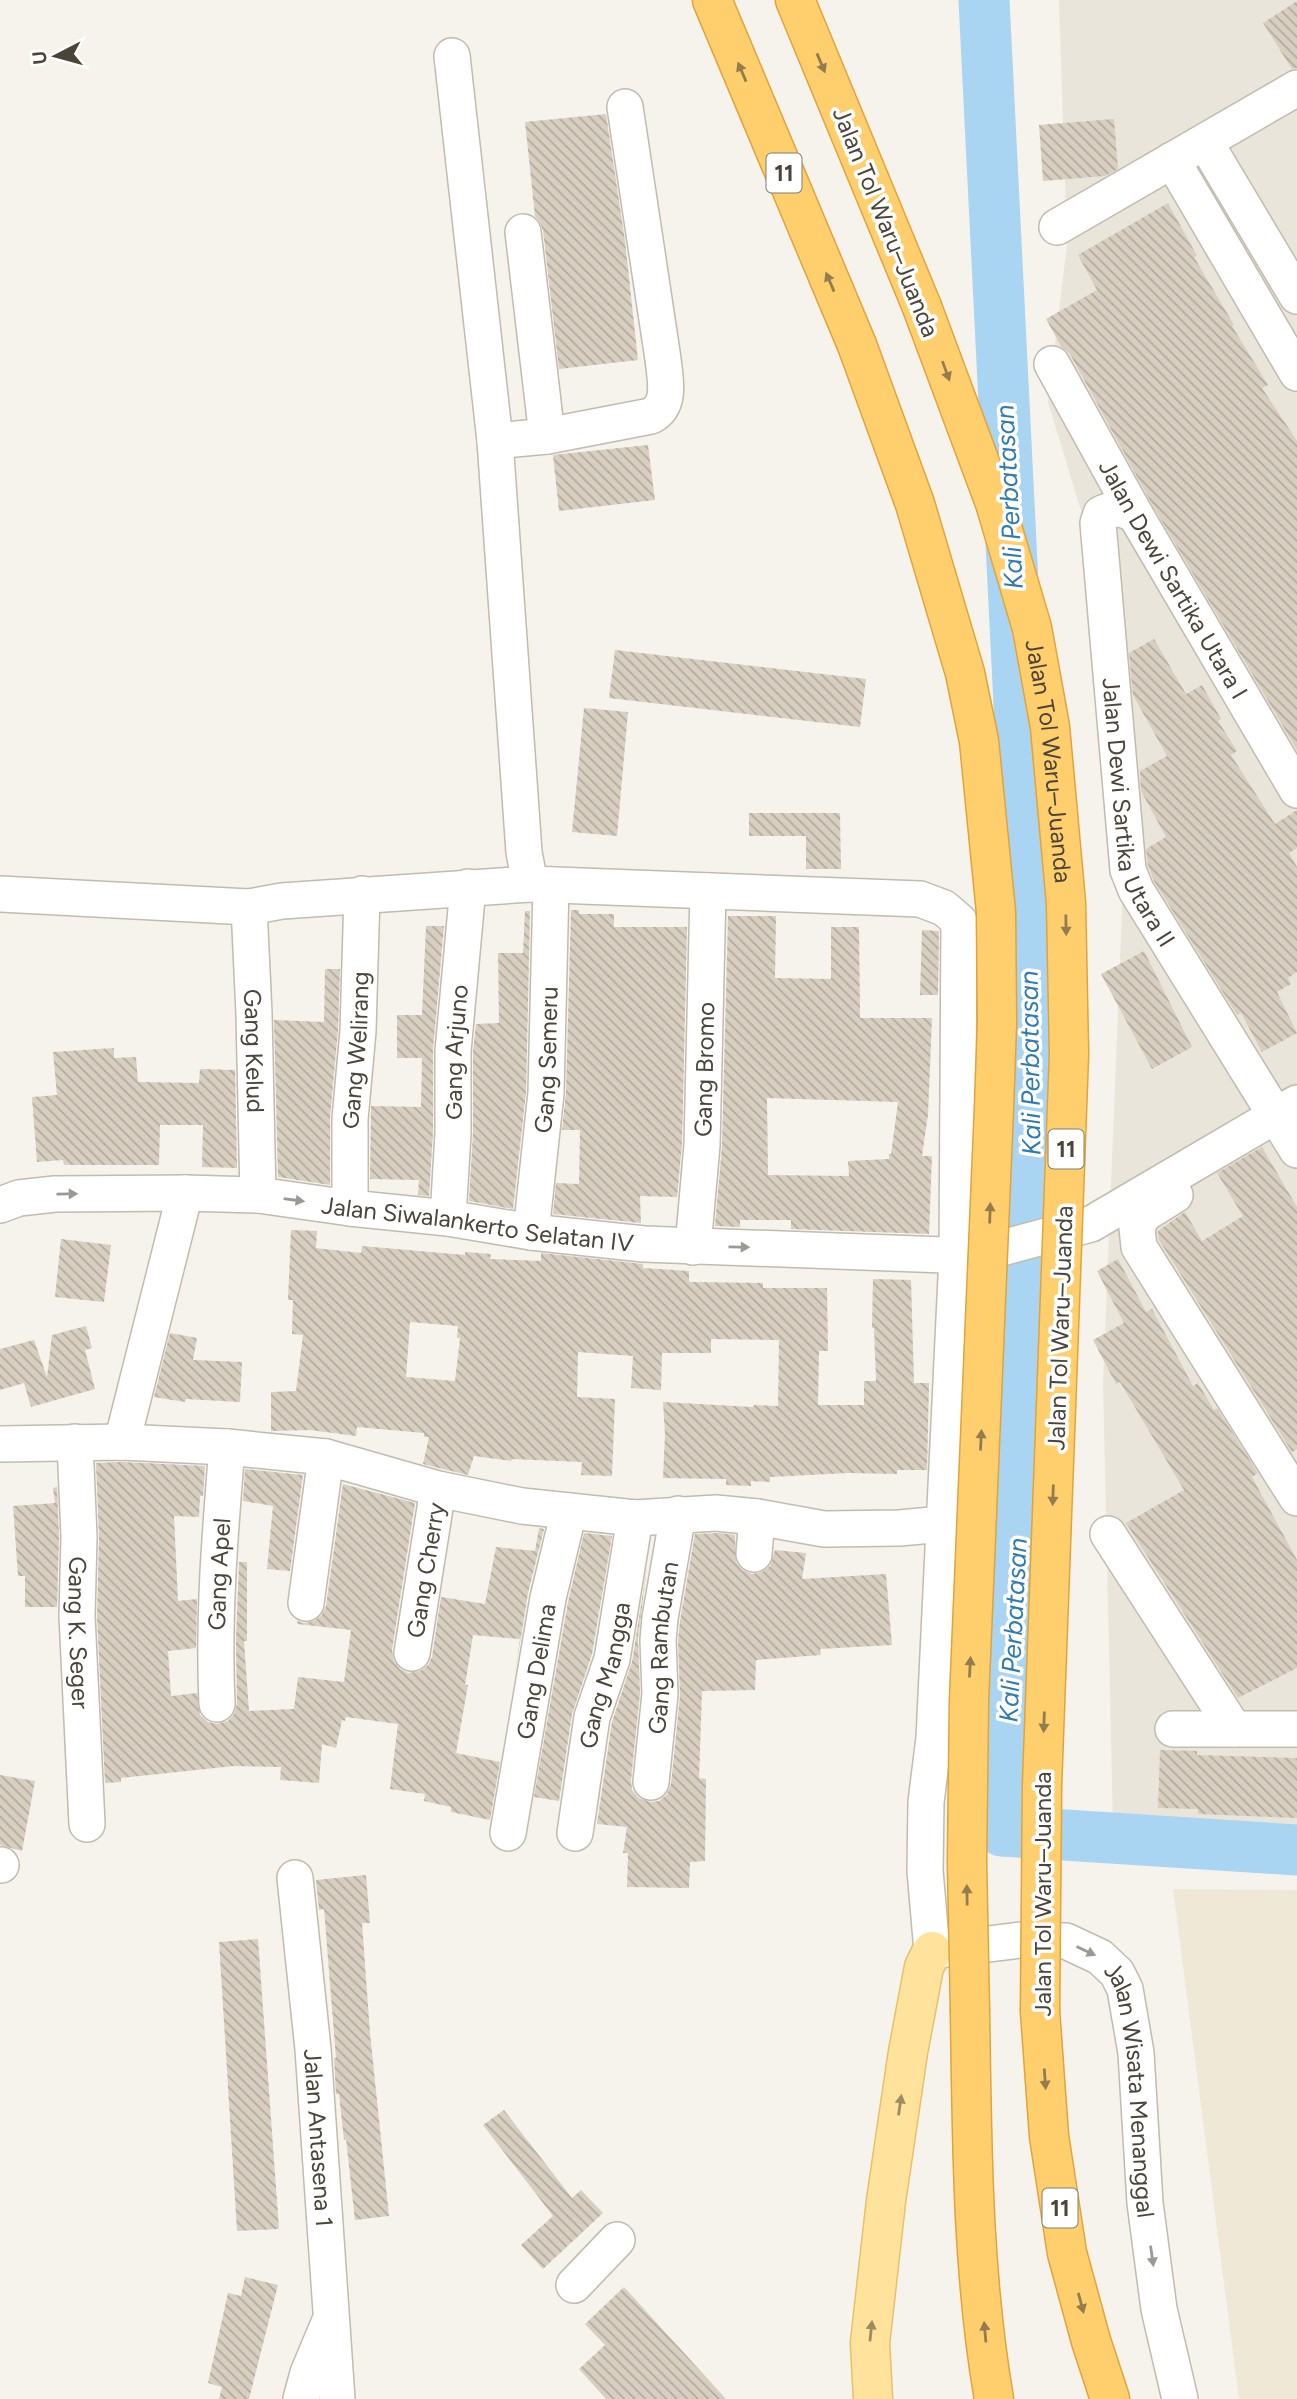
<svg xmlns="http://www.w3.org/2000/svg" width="1297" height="2399" font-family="Figtree,sans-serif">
  <defs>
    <pattern id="building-back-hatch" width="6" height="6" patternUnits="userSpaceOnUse" patternTransform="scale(1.75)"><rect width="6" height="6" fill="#d8cfc1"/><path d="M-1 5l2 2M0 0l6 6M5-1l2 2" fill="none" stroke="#b1aa9e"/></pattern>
  </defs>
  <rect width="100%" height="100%" fill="#f6f3ec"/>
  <!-- residential -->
  <polygon fill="#eae5da" points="1059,0 1297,0 1297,1833 1113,1826 1103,1383 1125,838 1095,557 1048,402 1067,245"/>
  <!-- education -->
  <polygon fill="#efe8d6" points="1173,1889 1297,1890 1297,2399 1239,2399"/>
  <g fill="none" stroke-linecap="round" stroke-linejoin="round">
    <!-- river -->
    <polyline stroke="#a9d4f2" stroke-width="51" points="984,0 1028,885 1033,1257 1002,1831 1297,1850"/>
  </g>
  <!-- building -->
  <g fill="url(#building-back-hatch)" fill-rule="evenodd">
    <polygon points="1297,1 1297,68 1292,69 1263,23"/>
    <polygon points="606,114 625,241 638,360 559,369 543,230 539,221 535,216 525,122"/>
    <polygon points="1114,119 1118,169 1105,176 1043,181 1039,125"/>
    <polygon points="1168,203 1197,256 1194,257 1234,325 1232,326 1268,385 1262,388 1297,441 1297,750 1153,506 1070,354 1061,346 1046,319 1097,290 1078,255"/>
    <polygon points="648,445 655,500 559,511 553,455"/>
    <polygon points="1154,639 1186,694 1202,685 1221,719 1218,721 1237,751 1231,755 1275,824 1297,810 1297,848 1289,853 1297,867 1297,972 1288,978 1291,984 1277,992 1297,1033 1262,1052 1241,1013 1237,1015 1154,881 1148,865 1146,849 1166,837 1141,791 1140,771 1167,756 1133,695 1129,653"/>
    <polygon points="615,650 866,679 860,727 609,698"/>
    <polygon points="584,708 628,712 617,836 572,832"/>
    <polygon points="749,813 840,813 841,869 806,869 806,836 749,836"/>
    <polygon points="571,910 579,910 579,914 614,914 614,927 687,927 682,1144 677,1197 640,1196 641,1223 553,1214 556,1183 579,1184 580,1130 562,1130 566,1093"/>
    <polygon points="525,911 530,911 526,1092 513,1209 469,1201 473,1133 473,1052 476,1024 499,1023 498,953 523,953"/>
    <path d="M728 916H776L775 978 831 979V927H859L860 1018H932L928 1115 922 1156H932L929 1234 791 1229V1220H740V1227L715 1226 722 1146ZM767 1098 898 1102 891 1154H889V1159L848 1161 849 1176 768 1175Z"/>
    <polygon points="426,926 444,926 433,1049 433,1132 429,1196 418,1195 419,1180 370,1179 371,1106 421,1107 422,1058 397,1058 397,1015 422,1015"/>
    <polygon points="922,930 939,931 938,995 920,995"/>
    <polygon points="1144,951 1192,1047 1152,1069 1101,974"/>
    <polygon points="325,969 340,969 338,1030 330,1117 330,1185 278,1177 274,1020 324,1022"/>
    <polygon points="114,1048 114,1058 136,1057 138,1082 199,1083 200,1069 235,1070 237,1168 202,1167 203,1125 160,1125 159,1165 64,1165 63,1160 37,1162 32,1097 57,1095 53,1052"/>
    <polygon points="1262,1147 1297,1207 1297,1449 1292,1452 1159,1240 1158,1231 1185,1212 1202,1241 1243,1216 1217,1173"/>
    <path d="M291 1230 317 1231 316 1248 361 1253 362 1246 465 1255V1252L491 1254 490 1259 541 1261V1253L643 1264V1268L689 1271V1282L763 1283V1288H827L828 1351H819L818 1405H864V1381H876L874 1328H872L873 1279 911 1280 914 1383H929L927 1470H897V1474L848 1473 770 1477V1482L751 1481V1486L726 1485V1479L663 1478 665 1434 663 1402 753 1407 754 1405 778 1406 779 1340 711 1339V1353H662L661 1390 631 1388 633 1356 578 1352 577 1397 615 1399 612 1476 581 1475 582 1462 512 1459 511 1461 474 1456 468 1475 443 1469 423 1464 429 1437H424V1433L357 1427 356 1436 310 1430 271 1431V1392L296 1391 303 1335 292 1334 293 1300H288ZM410 1322 458 1326 457 1338H460L455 1381 406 1377Z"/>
    <polygon points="61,1239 111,1245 104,1302 55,1297"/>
    <polygon points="1118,1259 1146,1312 1152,1309 1193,1386 1198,1383 1214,1410 1217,1408 1258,1473 1252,1477 1297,1560 1297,1668 1238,1698 1126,1523 1184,1490 1120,1382 1116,1384 1093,1340 1124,1323 1097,1271"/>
    <polygon points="86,1326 92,1348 85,1350 95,1389 31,1407 24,1383 0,1390 0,1349 34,1340 47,1377 52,1335"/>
    <polygon points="170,1333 197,1338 193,1360 242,1362 240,1402 186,1399 185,1402 154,1397"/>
    <polygon points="122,1462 205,1466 203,1496 200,1496 199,1517 174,1516 178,1601 197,1599 196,1648 168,1651 171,1696 197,1693 200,1715 208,1722 217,1724 228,1721 234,1714 237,1704 236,1640 239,1562 247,1562 247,1641 244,1641 249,1711 294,1709 298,1677 344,1682 351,1630 297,1624 297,1621 304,1623 314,1621 321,1616 326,1606 343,1484 415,1503 392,1650 394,1661 400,1669 408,1673 420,1671 428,1665 432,1657 441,1597 485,1604 496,1547 535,1551 539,1528 544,1529 528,1593 515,1674 520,1639 473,1635 465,1685 468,1685 456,1753 500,1762 490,1820 451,1812 451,1807 424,1801 425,1794 390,1789 398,1724 346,1717 345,1721 342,1720 336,1748 322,1744 319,1783 280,1780 281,1767 234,1766 121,1778 121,1782 105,1783 97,1616 99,1537 96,1463"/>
    <polygon points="245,1469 303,1475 290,1571 267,1569 273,1506 243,1501"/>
    <polygon points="57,1487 59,1537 57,1607 25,1607 25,1576 18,1576 13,1506 55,1503 53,1488"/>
    <polygon points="584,1533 612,1536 592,1654 572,1714 559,1801 534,1797 568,1602"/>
    <polygon points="718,1533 735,1535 736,1562 742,1570 752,1574 762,1572 770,1566 775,1550 806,1553 802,1579 886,1574 892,1645 820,1649 821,1655 756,1660 755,1690 702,1691 699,1778 706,1779 705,1861 690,1862 689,1888 627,1887 628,1853 623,1853 627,1827 597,1824 612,1722 632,1662 647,1567 638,1638 640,1693 631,1780 632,1790 639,1798 650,1802 659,1801 667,1794 671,1784 680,1696 678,1641 680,1621 695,1534"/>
    <polygon points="1160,1750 1197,1751 1197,1755 1297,1758 1297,1818 1198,1814 1198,1809 1158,1808"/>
    <polygon points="0,1775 35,1781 22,1851 0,1845"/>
    <polygon points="366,1875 370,1923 362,1923 370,2033 389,2216 355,2220 346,2139 344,2140 339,2094 336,2094 334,2058 336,2058 324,1909 319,1910 316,1880"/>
    <polygon points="258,1939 279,2229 237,2231 219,1942"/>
    <polygon points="504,2110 572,2198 581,2190 603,2213 543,2269 521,2245 553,2216 483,2125"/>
    <polygon points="245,2277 278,2285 249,2399 219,2399 222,2387 208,2383 228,2293 241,2296"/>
    <polygon points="624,2287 726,2399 606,2399 579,2369 605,2345 585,2324"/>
  </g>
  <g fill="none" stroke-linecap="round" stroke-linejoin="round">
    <!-- minor casing -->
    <g stroke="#c2bbae" stroke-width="38">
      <g id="minor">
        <path id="s1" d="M452 56 495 441 524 852 530 884 920 899 944 908 959 921 957 1256 934 1738 926 1802 925 1871 932 1951 1020 1940 1066 1941 1100 1957 1117 1973 1125 1989 1136 2053 1145 2203 1159 2309 1180 2399"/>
        <polyline points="1205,142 1297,296"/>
        <polyline points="1172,160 1297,373"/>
        <polyline points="1057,227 1297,88"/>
        <path id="s2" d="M1052 364 1136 516 1297 790"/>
        <path d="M547 436 651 416C672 405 665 379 663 359L625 107"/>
        <polyline points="495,441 547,436 523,232"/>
        <path id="s3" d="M1136 516C1124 508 1114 507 1101 514L1098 523 1128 870 1136 890 1297 1150"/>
        <polyline points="0,894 249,907 282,901 530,884"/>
        <path id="s4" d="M249 907 254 1014 258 1195"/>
        <polyline points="1175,1195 1143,1215 1137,1228 1139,1247 1297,1498"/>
        <path id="s5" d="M0 1205 19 1198 55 1194 185 1193 258 1195 350 1208 448 1218 531 1232 644 1244 972 1256 1091 1224 1297 1103"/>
        <path id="s6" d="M350 1208V1119L358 1031 362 894"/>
        <path id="s7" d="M448 1218 453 1133V1051L468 887"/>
        <path id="s8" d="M531 1232 546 1093 551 885"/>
        <path id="s9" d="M693 1247 702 1145 708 891"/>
        <path id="s10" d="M75 1442 79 1537 77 1616 87 1824"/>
        <polyline points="122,1442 185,1193"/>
        <polyline points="0,1444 122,1442 227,1447 326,1457 438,1489 522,1506 635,1518 716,1513 757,1517 824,1529 899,1528 943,1524"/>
        <polyline points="1108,1534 1234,1729"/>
        <polyline points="754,1554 757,1517"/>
        <polyline points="306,1603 326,1457"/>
        <path id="s11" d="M412 1653 438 1489"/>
        <path id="s12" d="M217 1704C213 1618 220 1533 227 1447"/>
        <polyline points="1173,1729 1297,1729"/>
        <path id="s13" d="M651 1782 660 1694 658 1640 660 1618 678 1514"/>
        <path id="s14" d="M508 1833 548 1598 569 1511"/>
        <path id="s15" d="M575 1833 592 1717 612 1659 635 1518"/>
        <polyline points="0,1865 1,1865"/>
        <path id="s16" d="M295 1878 313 2049 337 2399"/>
        <polyline points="574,2285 617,2240"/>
        <polyline points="301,2399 308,2373 329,2323"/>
      </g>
    </g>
    <!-- major casing -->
    <g stroke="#e6c16a" stroke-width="41">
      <polyline id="major" points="873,2399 870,2343 886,2201 908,2052 924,1967 932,1951"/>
    </g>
    <!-- highway casing -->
    <g stroke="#e0a43c" stroke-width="41">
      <g id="highway">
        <polyline points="712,0 857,345"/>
        <polyline points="795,0 922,307"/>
        <polyline points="1040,2011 1049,2136 1067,2253 1091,2341 1110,2399"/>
        <path d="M970 2012C972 2141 972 2272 994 2399"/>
      </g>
    </g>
    <!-- minor -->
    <use href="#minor" stroke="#fff" stroke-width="35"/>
    <!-- major -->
    <use href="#major" stroke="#ffe39c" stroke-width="38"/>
    <!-- highway -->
    <use href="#highway" stroke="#ffcf6e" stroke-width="38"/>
    <!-- highway-bridge casing -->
    <g stroke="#e0a43c" stroke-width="41" stroke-linecap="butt">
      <g id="highway-bridge">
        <path id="s17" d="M922 307 995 503 1032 628 1050 727 1066 903 1069 1054 1042 1786 1040 2011"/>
        <polyline points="857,345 915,504 965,673 979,741 996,912 997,1023 994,1108 969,1701 967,1862 970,2012"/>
      </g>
    </g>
    <!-- highway-bridge -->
    <use href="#highway-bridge" stroke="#ffcf6e" stroke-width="38"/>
  </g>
  <!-- one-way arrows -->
  <defs><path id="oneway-solid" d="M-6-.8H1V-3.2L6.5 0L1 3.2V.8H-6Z" transform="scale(1.75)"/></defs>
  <g fill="#937c4e">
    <use href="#oneway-solid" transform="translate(821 63) rotate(67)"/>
    <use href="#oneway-solid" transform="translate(742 72) rotate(-113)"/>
    <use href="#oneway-solid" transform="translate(830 282) rotate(-113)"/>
    <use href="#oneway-solid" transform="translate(946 371) rotate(70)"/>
    <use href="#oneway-solid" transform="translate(1066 925) rotate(89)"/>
    <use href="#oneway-solid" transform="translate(990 1213) rotate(-88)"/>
    <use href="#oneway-solid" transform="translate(981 1440) rotate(-87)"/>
    <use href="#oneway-solid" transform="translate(1053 1495) rotate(92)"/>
    <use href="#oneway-solid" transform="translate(970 1667) rotate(-87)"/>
    <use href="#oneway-solid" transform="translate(1044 1722) rotate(92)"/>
    <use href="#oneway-solid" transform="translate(967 1895) rotate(-91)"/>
    <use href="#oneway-solid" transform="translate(1045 2079) rotate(86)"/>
    <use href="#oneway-solid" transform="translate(1081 2303) rotate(75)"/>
    <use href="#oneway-solid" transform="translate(985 2332) rotate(-95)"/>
  </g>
  <g fill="#9c9892">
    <use href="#oneway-solid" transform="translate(67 1194) rotate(-1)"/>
    <use href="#oneway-solid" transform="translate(294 1200) rotate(8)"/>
    <use href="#oneway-solid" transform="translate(739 1247) rotate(1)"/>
    <use href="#oneway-solid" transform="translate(1086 1951) rotate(25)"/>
    <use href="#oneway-solid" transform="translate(1152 2256) rotate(82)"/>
  </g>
  <g fill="#9c8c66">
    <use href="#oneway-solid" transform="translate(900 2105) rotate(-82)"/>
    <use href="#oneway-solid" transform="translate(871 2331) rotate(-84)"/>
  </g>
  <g text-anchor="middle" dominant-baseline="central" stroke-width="7" stroke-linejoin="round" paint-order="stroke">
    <!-- shield labels -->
    <g fill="#fff" stroke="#817c74" stroke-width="2">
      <rect x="766.5" y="153.5" width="35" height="39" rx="5"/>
      <rect x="1048.5" y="1129.5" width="35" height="39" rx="5"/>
      <rect x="1042.5" y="2188.5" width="35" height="39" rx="5"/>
    </g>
    <g font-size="23" font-weight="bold" fill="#4b4439">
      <text x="784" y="173">11</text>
      <text x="1066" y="1149">11</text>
      <text x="1060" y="2208">11</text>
    </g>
    <!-- street labels -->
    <g font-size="24" fill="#4b4439" stroke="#fff">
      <text transform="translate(886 222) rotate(68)">Jalan Tol Waru–Juanda</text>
      <text stroke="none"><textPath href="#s2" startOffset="247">Jalan Dewi Sartika Utara I</textPath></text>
      <text stroke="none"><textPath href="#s17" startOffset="474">Jalan Tol Waru–Juanda</textPath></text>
      <text stroke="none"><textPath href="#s3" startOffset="341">Jalan Dewi Sartika Utara II</textPath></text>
      <text stroke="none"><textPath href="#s4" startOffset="144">Gang Kelud</textPath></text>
      <text stroke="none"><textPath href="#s6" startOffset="158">Gang Welirang</textPath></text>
      <text stroke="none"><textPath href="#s7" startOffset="166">Gang Arjuno</textPath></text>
      <text stroke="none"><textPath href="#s8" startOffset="173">Gang Semeru</textPath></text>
      <text stroke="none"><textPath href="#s9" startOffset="178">Gang Bromo</textPath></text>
      <text stroke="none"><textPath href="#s5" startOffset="481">Jalan Siwalankerto Selatan IV</textPath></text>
      <text transform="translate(1060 1328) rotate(-88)">Jalan Tol Waru–Juanda</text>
      <text stroke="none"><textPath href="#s11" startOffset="84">Gang Cherry</textPath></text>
      <text stroke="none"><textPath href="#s12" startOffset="130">Gang Apel</textPath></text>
      <text stroke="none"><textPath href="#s10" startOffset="191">Gang K. Seger</textPath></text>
      <text stroke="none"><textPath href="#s13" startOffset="135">Gang Rambutan</textPath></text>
      <text stroke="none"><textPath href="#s14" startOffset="164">Gang Delima</textPath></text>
      <text stroke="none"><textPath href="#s15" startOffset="161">Gang Mangga</textPath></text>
      <text transform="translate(1042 1894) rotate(-90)">Jalan Tol Waru–Juanda</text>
      <text stroke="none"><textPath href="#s1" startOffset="2613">Jalan Wisata Menanggal</textPath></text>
      <text stroke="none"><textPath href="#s16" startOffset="261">Jalan Antasena 1</textPath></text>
    </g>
    <!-- water labels -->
    <g font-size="26" font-style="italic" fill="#2e7ab2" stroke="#fff">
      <text transform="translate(1009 497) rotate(-93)">Kali Perbatasan</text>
      <text transform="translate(1030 1063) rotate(-91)">Kali Perbatasan</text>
      <text transform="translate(1013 1630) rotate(-87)">Kali Perbatasan</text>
    </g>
  </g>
  <!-- north arrow -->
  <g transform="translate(56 56) rotate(264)" stroke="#ffffff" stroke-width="5" paint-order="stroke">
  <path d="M0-5L12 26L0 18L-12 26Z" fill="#4b4439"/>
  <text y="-10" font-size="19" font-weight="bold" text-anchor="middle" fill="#4b4439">U</text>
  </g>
</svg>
